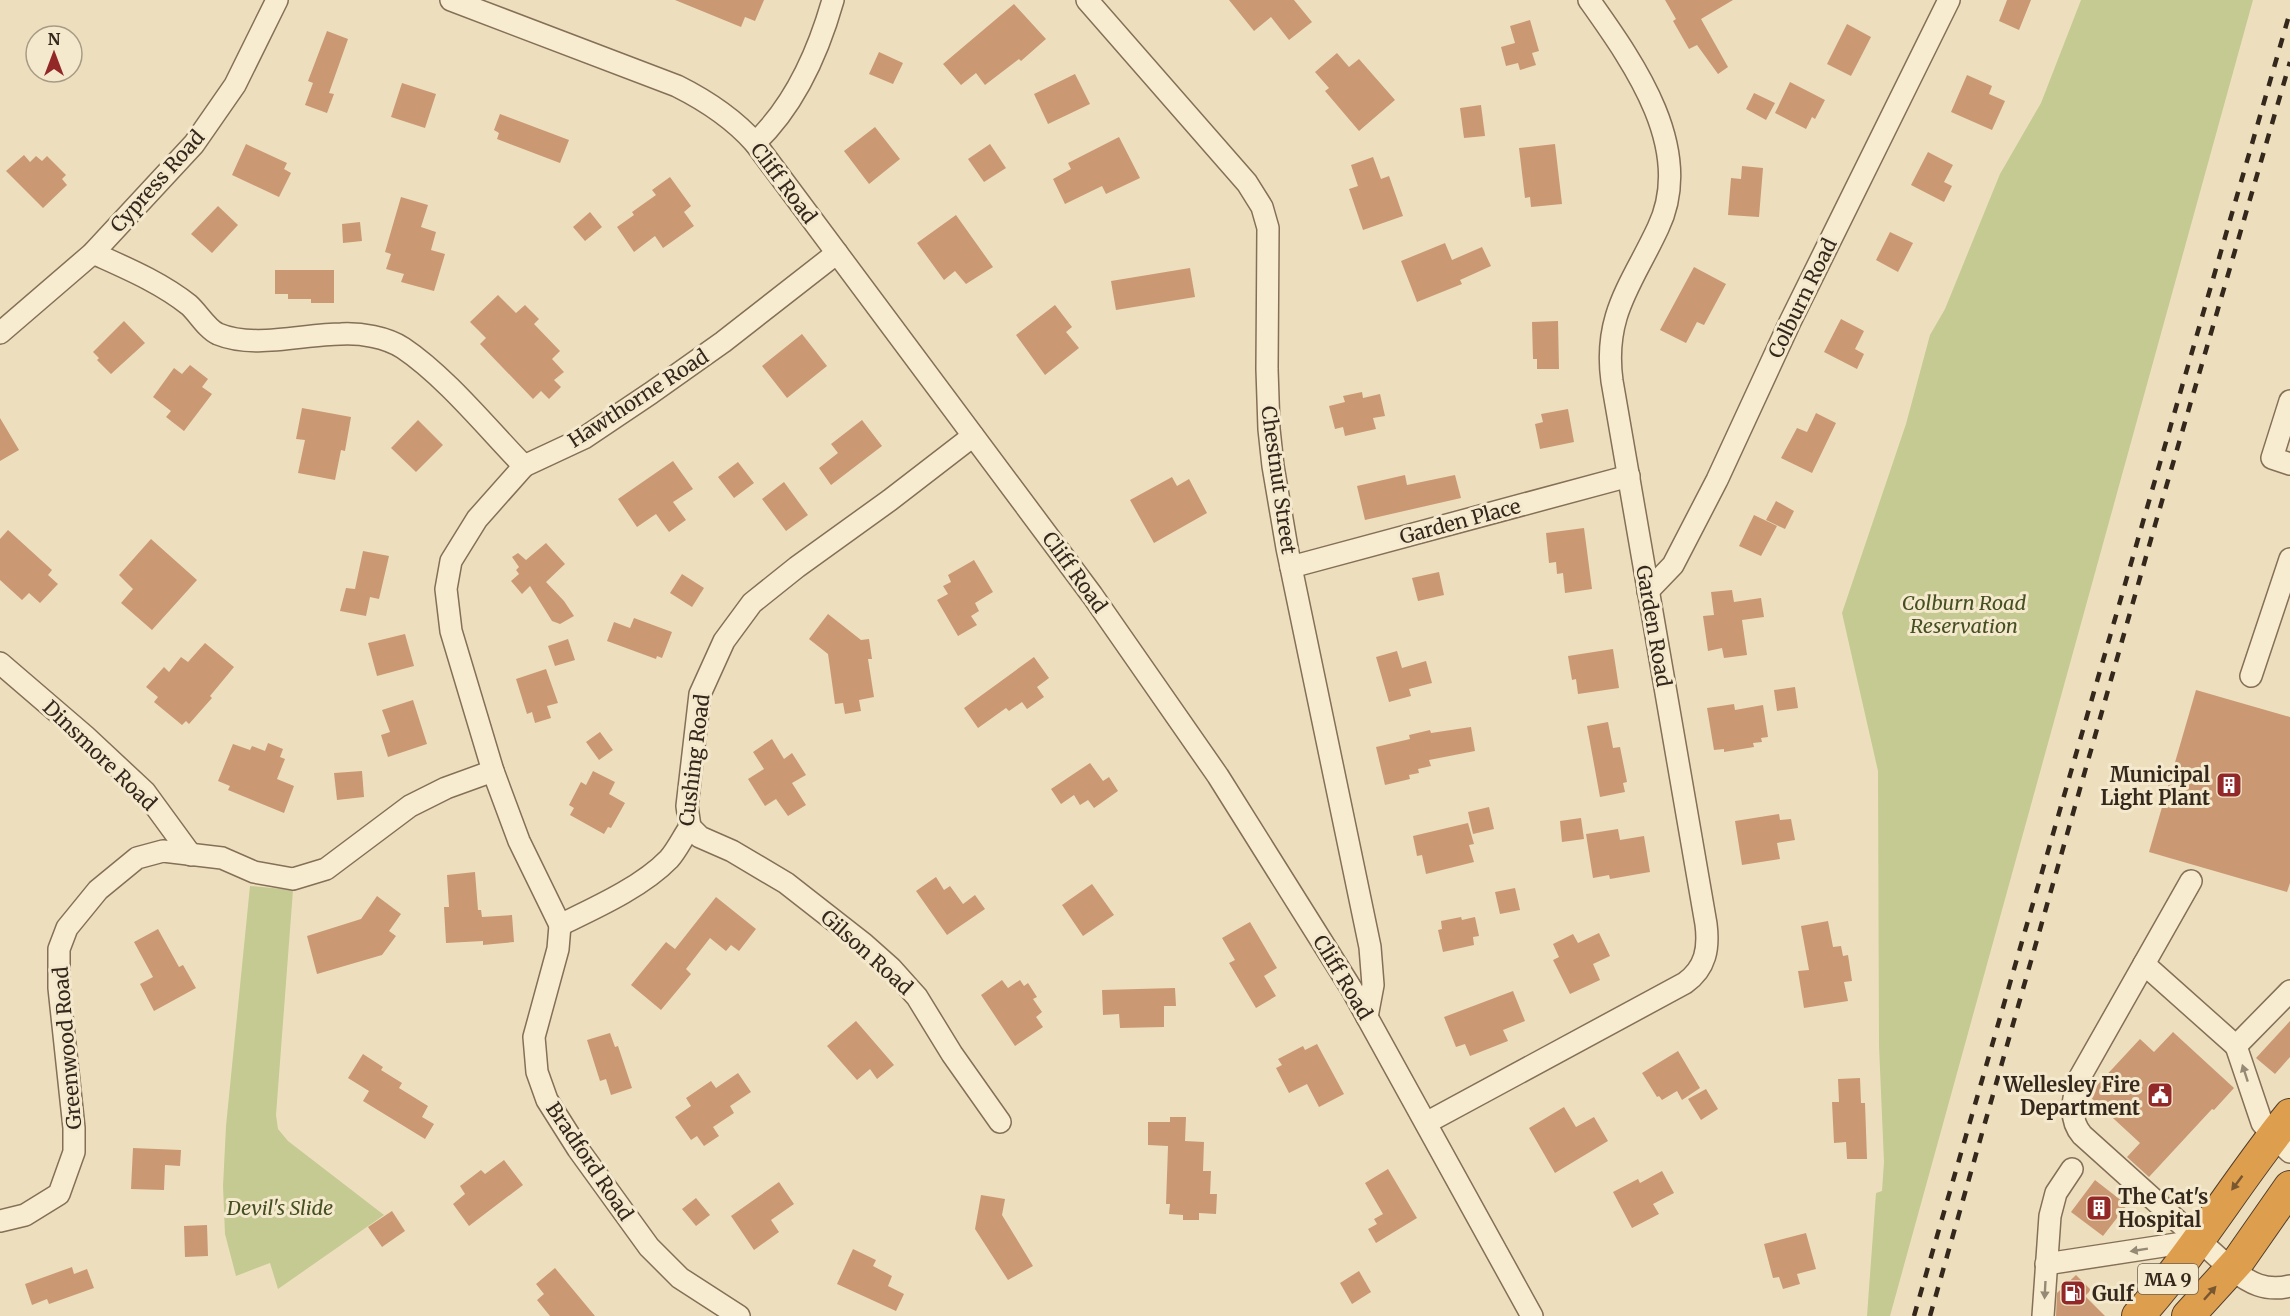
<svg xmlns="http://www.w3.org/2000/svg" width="2290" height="1316" font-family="Merriweather,serif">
  <rect width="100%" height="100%" fill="#eddfbe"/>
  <!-- green -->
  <g fill="#c4ca92">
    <polygon points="2081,0 2253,0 1890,1316 1867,1316 1876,1193 1882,1191 1884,1162 1879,1046 1878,771 1842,613 1906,424 1930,335 1945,309 2000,174 2041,103"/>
    <polygon points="250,886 293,890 276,1115 278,1129 288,1141 384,1215 278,1289 270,1263 236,1276 225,1234 223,1186 226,1126"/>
  </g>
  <!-- building -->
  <g fill="#cb9874">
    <polygon points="675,0 764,0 755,21 745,17 741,27"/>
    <polygon points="1229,0 1294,0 1312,22 1289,40 1271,17 1254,31"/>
    <polygon points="1665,0 1733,0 1701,19 1728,67 1718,74 1697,45 1689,49 1673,21 1676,19"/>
    <polygon points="2007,0 2031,0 2019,30 1999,21"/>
    <polygon points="1014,4 1046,39 1021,61 1019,59 985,85 976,73 961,85 943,64"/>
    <polygon points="1530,20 1539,51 1532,53 1536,65 1520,70 1518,63 1506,66 1501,47 1515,43 1510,26"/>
    <polygon points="1847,24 1871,37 1851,76 1827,64"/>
    <polygon points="327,31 348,39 329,93 334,94 327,113 305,105 313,83 308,81"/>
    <polygon points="879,52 903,63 893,84 869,74"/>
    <polygon points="1337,53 1349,67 1359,59 1395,100 1359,131 1325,91 1329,88 1315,72"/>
    <polygon points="1075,74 1090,104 1048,124 1034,94"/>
    <polygon points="1967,75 1992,86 1989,94 2005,101 1992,130 1951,112"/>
    <polygon points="1790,82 1825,100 1815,119 1812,117 1806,129 1775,113"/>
    <polygon points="402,83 436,94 425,128 391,117"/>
    <polygon points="1754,93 1775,103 1766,120 1746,109"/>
    <polygon points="1481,105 1485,136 1464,138 1460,108"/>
    <polygon points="500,114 569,140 560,163 497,139 499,133 494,130"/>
    <polygon points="875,127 900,159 869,184 844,151"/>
    <polygon points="1119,137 1140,178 1106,194 1102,186 1065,204 1053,179 1071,169 1068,163"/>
    <polygon points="246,144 287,163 284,169 291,173 279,197 232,175"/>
    <polygon points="990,144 1006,168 984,182 968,159"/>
    <polygon points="1555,144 1562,204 1531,207 1530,197 1525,198 1519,148"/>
    <polygon points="1928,152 1953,165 1944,182 1952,186 1944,202 1911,185"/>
    <polygon points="24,155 30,162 36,156 42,161 47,156 66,175 62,179 67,185 43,208 6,171"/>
    <polygon points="1373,157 1381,179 1389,176 1403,216 1363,230 1349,189 1358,186 1351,165"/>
    <polygon points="1742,166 1763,168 1759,217 1728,215 1731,178 1741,179"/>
    <polygon points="670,177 691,206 684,212 694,226 663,248 655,236 634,252 617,227 634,215 632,212 656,195 652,190"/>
    <polygon points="401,197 428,205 421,227 436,232 431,250 445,254 434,291 401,282 404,274 386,269 391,254 385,252"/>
    <polygon points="218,206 238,225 212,253 191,234"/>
    <polygon points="590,212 602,227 585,241 573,227"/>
    <polygon points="956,215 993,267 966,284 955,271 944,280 917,243"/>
    <polygon points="360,222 362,241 343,243 342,224"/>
    <polygon points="1890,232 1913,243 1898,272 1876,260"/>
    <polygon points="1445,243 1452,260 1482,247 1491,266 1460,280 1462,284 1417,302 1401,261"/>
    <polygon points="1694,267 1726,284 1704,325 1697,322 1686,343 1660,330"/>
    <polygon points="1190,268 1195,297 1116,310 1111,281"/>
    <polygon points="275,270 334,270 334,303 311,303 311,299 288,299 288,294 275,294"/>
    <polygon points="498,295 516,313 525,305 539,319 534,324 560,351 552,359 564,372 554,380 561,387 549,399 541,391 533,399 480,344 486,338 470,322"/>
    <polygon points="1055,305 1072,327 1066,332 1079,348 1045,375 1016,335"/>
    <polygon points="1841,319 1864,331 1855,349 1864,354 1857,369 1824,352"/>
    <polygon points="124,321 145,343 111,374 97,360 99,358 93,352"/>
    <polygon points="1558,321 1559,369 1537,369 1537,359 1533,359 1532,322"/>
    <polygon points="802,334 827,366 787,398 762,366"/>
    <polygon points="190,365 208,379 202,387 212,394 184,431 166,417 171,411 153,397 174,368 182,374"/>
    <polygon points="1362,392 1363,398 1380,394 1385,416 1373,418 1376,429 1345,436 1343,427 1335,429 1329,406 1345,402 1343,396"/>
    <polygon points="302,408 351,417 345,451 341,450 335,480 298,473 305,440 296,439"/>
    <polygon points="1568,409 1574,442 1540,449 1535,424 1543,422 1541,414"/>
    <polygon points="1816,413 1836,423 1812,473 1781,458 1797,428 1807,432"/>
    <polygon points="0,418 19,450 0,461"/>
    <polygon points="418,420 443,445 416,472 391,448"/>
    <polygon points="862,420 882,446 831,485 819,468 838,453 831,444"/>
    <polygon points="673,461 693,489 673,502 686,520 669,532 656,514 637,527 618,499"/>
    <polygon points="738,462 754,483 734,498 718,477"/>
    <polygon points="1405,475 1407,485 1455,475 1461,498 1365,520 1357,486"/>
    <polygon points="1172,477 1177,486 1189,479 1207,513 1154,543 1130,500"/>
    <polygon points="784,482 808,515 786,531 762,499"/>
    <polygon points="1776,501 1794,511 1785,529 1766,520"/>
    <polygon points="1754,515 1777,526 1761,556 1739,546"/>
    <polygon points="1584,528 1592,589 1565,593 1563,573 1557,574 1556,562 1549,563 1546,533"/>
    <polygon points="8,530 52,570 48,575 58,584 40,603 29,593 22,600 0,580 0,539"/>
    <polygon points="151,539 197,580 152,630 121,603 133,589 119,575"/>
    <polygon points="546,543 565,564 546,582 564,601 574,616 560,624 552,621 530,586 522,594 511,581 519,574 516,570 519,567 512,557 518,553 526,560"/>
    <polygon points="363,551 389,556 379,599 370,597 366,616 340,611 346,588 355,589"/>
    <polygon points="974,560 993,592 975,603 979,611 971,616 977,625 958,636 937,600 948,594 943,586 951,582 948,575"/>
    <polygon points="1439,572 1444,595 1418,601 1412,578"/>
    <polygon points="682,574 704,588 692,607 670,593"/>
    <polygon points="1732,590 1734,602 1761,598 1764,617 1742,620 1747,655 1724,658 1722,648 1708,651 1703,616 1714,615 1711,592"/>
    <polygon points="828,614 861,640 869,639 872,659 868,659 874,697 859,700 861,711 845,714 843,703 835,704 828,654 809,639"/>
    <polygon points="634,618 672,632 662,658 657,656 656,659 607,641 614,622 630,628"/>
    <polygon points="405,634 414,666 377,676 368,643"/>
    <polygon points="568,639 575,660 555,666 548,646"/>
    <polygon points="205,643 234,667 210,696 212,698 189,724 186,721 182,725 154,702 158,697 146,687 164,667 169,672 181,657 188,662"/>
    <polygon points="1613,649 1619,688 1578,694 1576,679 1572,680 1568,656"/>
    <polygon points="1397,651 1402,668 1426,661 1432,683 1409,689 1411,696 1389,702 1376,657"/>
    <polygon points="1034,657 1049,678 1037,687 1044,697 1027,709 1022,702 1009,711 1006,708 978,728 964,708"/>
    <polygon points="546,669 558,703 547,706 551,718 535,723 532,712 527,714 516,679"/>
    <polygon points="1795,687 1798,708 1777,711 1774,690"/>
    <polygon points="2196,690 2290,717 2290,883 2287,892 2149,852"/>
    <polygon points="413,700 427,744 388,757 381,735 390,732 382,710"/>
    <polygon points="1734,704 1735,710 1763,705 1768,737 1761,738 1762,742 1753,743 1754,747 1724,752 1724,749 1714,750 1707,708"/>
    <polygon points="1608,722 1613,748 1620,747 1627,782 1623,783 1625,792 1600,797 1587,726"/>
    <polygon points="1471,727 1475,751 1429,760 1431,766 1418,769 1419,773 1409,775 1410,779 1385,785 1376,747 1410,739 1409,735 1430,730 1431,733"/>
    <polygon points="600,732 613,750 599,760 586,742"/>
    <polygon points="772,739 784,759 792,753 806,775 792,783 806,805 788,816 776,799 765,806 748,779 764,769 753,752"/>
    <polygon points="268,743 283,749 280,757 285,759 277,779 294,786 284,813 228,790 230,786 218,781 233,744 250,750 252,746 265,751"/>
    <polygon points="1090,763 1103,781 1109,777 1118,791 1094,808 1088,800 1080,805 1074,795 1061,804 1051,789"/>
    <polygon points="362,771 364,797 337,800 334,773"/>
    <polygon points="593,771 615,782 609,794 625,803 611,828 608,827 604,834 570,815 574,808 569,805 581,782 586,785"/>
    <polygon points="1489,807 1494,829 1473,834 1468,812"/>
    <polygon points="1779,814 1780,820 1791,819 1795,840 1777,843 1780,859 1742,865 1735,821"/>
    <polygon points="1581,818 1584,839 1562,842 1560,821"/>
    <polygon points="1468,823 1474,844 1469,845 1474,862 1426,874 1422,855 1417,856 1413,836"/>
    <polygon points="1618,829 1620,840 1644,836 1650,872 1610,879 1609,875 1593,878 1586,834"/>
    <polygon points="475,872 478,910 481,910 482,917 512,915 514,942 483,945 483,941 446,943 444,907 449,907 447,875"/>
    <polygon points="936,877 944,890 950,886 963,904 975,895 985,909 947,935 916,891"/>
    <polygon points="1092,884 1114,915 1083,936 1062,905"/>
    <polygon points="1515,888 1520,910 1500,914 1495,892"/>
    <polygon points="377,896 401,914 389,931 396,936 382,955 317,974 307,936 361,919"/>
    <polygon points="716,897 756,929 739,951 731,945 726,951 710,938 686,969 691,974 661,1010 631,985 666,942 675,949"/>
    <polygon points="1461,917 1462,920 1475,917 1479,936 1473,937 1474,945 1443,952 1438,930 1442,929 1441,921"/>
    <polygon points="1828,921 1833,947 1841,946 1843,956 1848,955 1852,981 1844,982 1848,1001 1804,1008 1798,971 1809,970 1801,926"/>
    <polygon points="1250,922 1277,968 1264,976 1276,996 1256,1008 1229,963 1235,960 1222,938"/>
    <polygon points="158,929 179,967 183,965 196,988 154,1011 140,984 153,977 134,942"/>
    <polygon points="1599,933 1610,956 1593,964 1600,980 1570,994 1553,960 1559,957 1553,944 1573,934 1578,943"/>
    <polygon points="1002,980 1008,988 1020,980 1024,986 1028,983 1037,997 1033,999 1042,1012 1036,1017 1043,1027 1015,1046 981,995"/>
    <polygon points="1175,988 1176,1006 1164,1006 1164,1027 1120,1028 1119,1014 1103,1015 1102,990"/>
    <polygon points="1513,991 1525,1021 1503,1030 1508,1041 1470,1056 1465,1044 1456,1047 1444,1017"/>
    <polygon points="856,1021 894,1065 877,1079 870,1069 857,1080 827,1046"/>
    <polygon points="2290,1021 2290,1057 2275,1074 2256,1058"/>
    <polygon points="2173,1032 2234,1088 2214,1110 2212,1109 2149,1177 2127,1157 2140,1143 2088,1095 2140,1039 2154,1052"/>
    <polygon points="610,1033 615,1047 618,1046 632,1088 611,1095 606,1079 600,1081 587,1040"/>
    <polygon points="1317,1044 1344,1094 1319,1107 1307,1084 1289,1093 1276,1068 1282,1065 1278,1059 1303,1046 1305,1050"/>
    <polygon points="1678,1051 1700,1088 1682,1100 1677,1091 1662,1100 1659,1096 1657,1097 1642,1073"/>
    <polygon points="363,1054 383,1067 381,1070 402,1083 399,1088 428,1106 422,1117 434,1124 425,1139 363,1101 369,1091 348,1078"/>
    <polygon points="738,1073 751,1092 730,1106 734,1113 713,1127 719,1136 704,1146 697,1136 691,1140 675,1117 691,1106 686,1098 711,1081 716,1088"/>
    <polygon points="1860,1078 1861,1103 1865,1103 1867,1159 1847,1159 1846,1142 1834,1143 1832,1102 1839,1102 1838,1079"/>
    <polygon points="1706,1089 1718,1109 1701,1120 1688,1099"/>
    <polygon points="1564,1107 1576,1127 1594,1117 1608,1141 1555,1173 1529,1128"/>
    <polygon points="1170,1117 1186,1117 1185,1141 1204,1142 1203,1171 1211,1171 1210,1194 1217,1194 1216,1214 1199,1213 1199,1220 1183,1220 1183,1215 1169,1214 1170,1204 1166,1204 1168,1146 1148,1145 1148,1122 1170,1122"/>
    <polygon points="133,1148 181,1150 180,1166 165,1165 164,1190 131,1189"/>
    <polygon points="504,1160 523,1185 469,1226 453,1204 465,1194 460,1186 481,1170 485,1174"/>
    <polygon points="1388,1169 1417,1218 1376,1243 1368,1229 1377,1224 1374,1219 1383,1214 1365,1183"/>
    <polygon points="1662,1171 1674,1193 1653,1204 1659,1214 1632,1228 1613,1192 1638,1179 1640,1183"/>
    <polygon points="2095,1180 2127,1205 2103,1236 2071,1212"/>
    <polygon points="779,1182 794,1204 771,1220 779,1232 754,1250 731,1216"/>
    <polygon points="981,1195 1005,1199 1002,1215 1033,1266 1008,1280 975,1229"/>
    <polygon points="696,1198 710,1215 696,1226 682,1209"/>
    <polygon points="392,1211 405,1231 382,1247 368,1227"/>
    <polygon points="207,1225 208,1256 185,1257 184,1226"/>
    <polygon points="1806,1233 1816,1269 1797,1274 1800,1284 1783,1289 1779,1277 1773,1278 1764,1244"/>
    <polygon points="853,1249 876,1260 873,1266 892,1276 888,1286 904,1294 896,1311 837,1284"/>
    <polygon points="72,1267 74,1274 87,1269 94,1288 49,1304 47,1299 32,1305 25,1284"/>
    <polygon points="555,1268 595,1316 550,1316 537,1300 544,1294 536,1284"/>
    <polygon points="1359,1271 1371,1292 1352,1304 1340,1283"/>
    <polygon points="2076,1275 2091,1290 2085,1296 2105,1316 2056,1316 2057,1293"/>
  </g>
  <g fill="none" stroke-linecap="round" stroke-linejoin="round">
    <!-- minor casing -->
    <g stroke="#856f57" stroke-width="24">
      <g id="minor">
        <path d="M451 0 677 86C707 101 733 118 755 143L1092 595 1218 776 1351 988 1532 1316"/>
        <polyline points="1087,0 1247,183 1262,207 1268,228 1267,369 1269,429 1273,466 1287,548 1370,947 1373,985 1367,1017"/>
        <path d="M755 143C795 105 818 53 833 0"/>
        <path d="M93 253C126 268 160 282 189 305 198 313 207 329 218 334 254 349 304 334 341 334 361 333 386 337 403 348 445 376 488 429 524 466L584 438 651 393 723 342 837 253"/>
        <polyline points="0,333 93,253 194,144 235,85 277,0"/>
        <polyline points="2290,401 2272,458 2290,464"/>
        <path d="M524 466 477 519 451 561 446 589 451 631 493 771 519 841 560 925C595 908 642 887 669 859 677 850 683 837 690 827L687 806 700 694 724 641 752 603 797 567 890 500 973 436"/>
        <polyline points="1291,567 1629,476"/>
        <polyline points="1648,591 1673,565 1717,480 1790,322 1949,0"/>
        <polyline points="0,663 85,736 145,792 191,855"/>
        <polyline points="2251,676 2290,559"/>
        <polyline points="690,827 700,837 732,851 786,883 864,944 891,968 917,997 952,1054 1000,1122"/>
        <path d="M2191 881 2080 1077C2073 1095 2068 1119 2082 1135L2231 1269C2250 1283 2265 1292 2290 1286"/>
        <polyline points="560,925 558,949 534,1037 537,1072 547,1100 578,1149 649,1247 680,1278 739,1316"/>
        <polyline points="2144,964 2236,1046"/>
        <polyline points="2236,1046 2262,1123 2273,1136 2290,1152"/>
        <polyline points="2236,1046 2290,991"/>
        <path d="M1426 1123 1685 983C1706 968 1709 948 1706 924L1612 381C1603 315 1632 284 1658 228 1696 149 1633 62 1589 0"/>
        <polyline points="0,1221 25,1215 59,1194 74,1152 74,1128 59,988 59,949 67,928 98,890 137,858 163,851 222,858 254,872 293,879 326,869 410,806 446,788 493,771"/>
        <polyline points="2046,1264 2196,1241"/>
        <polyline points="2043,1316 2050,1216 2056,1193 2072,1169"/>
      </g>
    </g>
    <!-- highway casing -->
    <g stroke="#523d2c" stroke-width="34">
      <g id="highway">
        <path d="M2138 1316C2194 1254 2237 1180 2290 1115"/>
        <polyline points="2188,1316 2239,1260 2290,1187"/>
      </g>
    </g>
    <!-- minor -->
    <use href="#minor" stroke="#f8ecd0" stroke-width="21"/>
    <!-- highway -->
    <use href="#highway" stroke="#dd9e4d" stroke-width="32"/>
    <!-- rail -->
    <g stroke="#34271c" stroke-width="4.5" stroke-dasharray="10 10" stroke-linecap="butt">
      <polyline points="1914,1316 2290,12"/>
      <polyline points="1930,1316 2155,525 2290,62"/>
    </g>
  </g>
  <!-- one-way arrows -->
  <defs><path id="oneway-solid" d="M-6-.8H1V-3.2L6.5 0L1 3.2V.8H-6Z" transform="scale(1.5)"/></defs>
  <g fill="#968a76">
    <use href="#oneway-solid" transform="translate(2245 1073) rotate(-108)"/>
    <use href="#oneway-solid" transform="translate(2139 1250) rotate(171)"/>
    <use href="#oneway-solid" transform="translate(2045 1290) rotate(93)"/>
  </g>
  <g fill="#785730">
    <use href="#oneway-solid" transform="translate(2237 1183) rotate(127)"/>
    <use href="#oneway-solid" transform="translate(2210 1293) rotate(-48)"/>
  </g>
  <!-- icons -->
  <defs>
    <g id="building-square" transform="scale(1.35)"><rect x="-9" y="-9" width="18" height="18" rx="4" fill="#932829" stroke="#f5e9cd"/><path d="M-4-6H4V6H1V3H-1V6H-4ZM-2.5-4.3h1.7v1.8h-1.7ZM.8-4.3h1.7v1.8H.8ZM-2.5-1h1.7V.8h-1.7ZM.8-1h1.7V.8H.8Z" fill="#fff"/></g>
    <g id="civic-square" transform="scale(1.35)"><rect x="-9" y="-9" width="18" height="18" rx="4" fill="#932829" stroke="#f5e9cd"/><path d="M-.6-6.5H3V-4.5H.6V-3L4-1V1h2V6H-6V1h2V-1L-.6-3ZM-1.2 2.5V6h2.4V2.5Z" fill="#fff"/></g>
    <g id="fuel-square" transform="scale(1.35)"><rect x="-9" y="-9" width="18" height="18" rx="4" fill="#932829" stroke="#f5e9cd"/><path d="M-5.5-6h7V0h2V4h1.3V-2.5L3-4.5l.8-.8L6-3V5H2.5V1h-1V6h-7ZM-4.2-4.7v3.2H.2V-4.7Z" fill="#fff"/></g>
  </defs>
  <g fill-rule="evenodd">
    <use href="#building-square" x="2229" y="785"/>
    <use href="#civic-square" x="2160" y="1095"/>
    <use href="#building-square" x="2099" y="1208"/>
    <use href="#fuel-square" x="2073" y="1293"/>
  </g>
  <g text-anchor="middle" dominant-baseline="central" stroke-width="6" stroke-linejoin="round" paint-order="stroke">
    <!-- shield labels -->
    <rect fill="#f5e9cd" stroke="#6e6151" stroke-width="1.5" x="2138" y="1264" width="60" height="30" rx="4.5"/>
    <g font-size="18" font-weight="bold" fill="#34271c">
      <text x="2168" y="1279">MA 9</text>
    </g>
    <!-- street labels -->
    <g font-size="20" fill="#34271c" stroke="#f5e9cd">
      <text transform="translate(157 181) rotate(-48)">Cypress Road</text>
      <text transform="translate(784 183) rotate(53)">Cliff Road</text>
      <text transform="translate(1802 298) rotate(-64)">Colburn Road</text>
      <text transform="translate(638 398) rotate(-33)">Hawthorne Road</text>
      <text transform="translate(1279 480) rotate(82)">Chestnut Street</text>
      <text transform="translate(1460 521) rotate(-15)">Garden Place</text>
      <text transform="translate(1075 572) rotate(54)">Cliff Road</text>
      <text transform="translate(1654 626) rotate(80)">Garden Road</text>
      <text transform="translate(100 755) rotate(44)">Dinsmore Road</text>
      <text transform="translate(694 760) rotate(-83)">Cushing Road</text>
      <text transform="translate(867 952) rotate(42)">Gilson Road</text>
      <text transform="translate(1343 977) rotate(59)">Cliff Road</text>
      <text transform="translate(67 1048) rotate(-95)">Greenwood Road</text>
      <text transform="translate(590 1161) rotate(56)">Bradford Road</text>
    </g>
    <!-- park labels -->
    <g font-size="20" font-style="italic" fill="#455022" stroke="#f5e9cd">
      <text x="1964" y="602">Colburn Road<tspan x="1964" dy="23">Reservation</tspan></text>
      <text x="280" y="1207">Devil's Slide</text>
    </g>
    <!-- poi labels -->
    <g font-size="20" font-weight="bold" fill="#34271c" stroke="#f5e9cd" text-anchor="end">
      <text x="2210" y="774">Municipal<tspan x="2210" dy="23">Light Plant</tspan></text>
      <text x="2140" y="1084">Wellesley Fire<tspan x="2140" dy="23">Department</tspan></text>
      <text x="2118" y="1196" text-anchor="start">The Cat's<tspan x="2118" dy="23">Hospital</tspan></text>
      <text x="2092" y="1293" text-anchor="start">Gulf</text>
    </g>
  </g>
  <!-- north arrow -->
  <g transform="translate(54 54)"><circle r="28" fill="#f5e9cd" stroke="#a89b86" stroke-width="1.5"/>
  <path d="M0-4.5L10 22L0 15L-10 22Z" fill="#932829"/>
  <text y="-9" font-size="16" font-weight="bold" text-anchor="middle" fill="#34271c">N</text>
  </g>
</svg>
